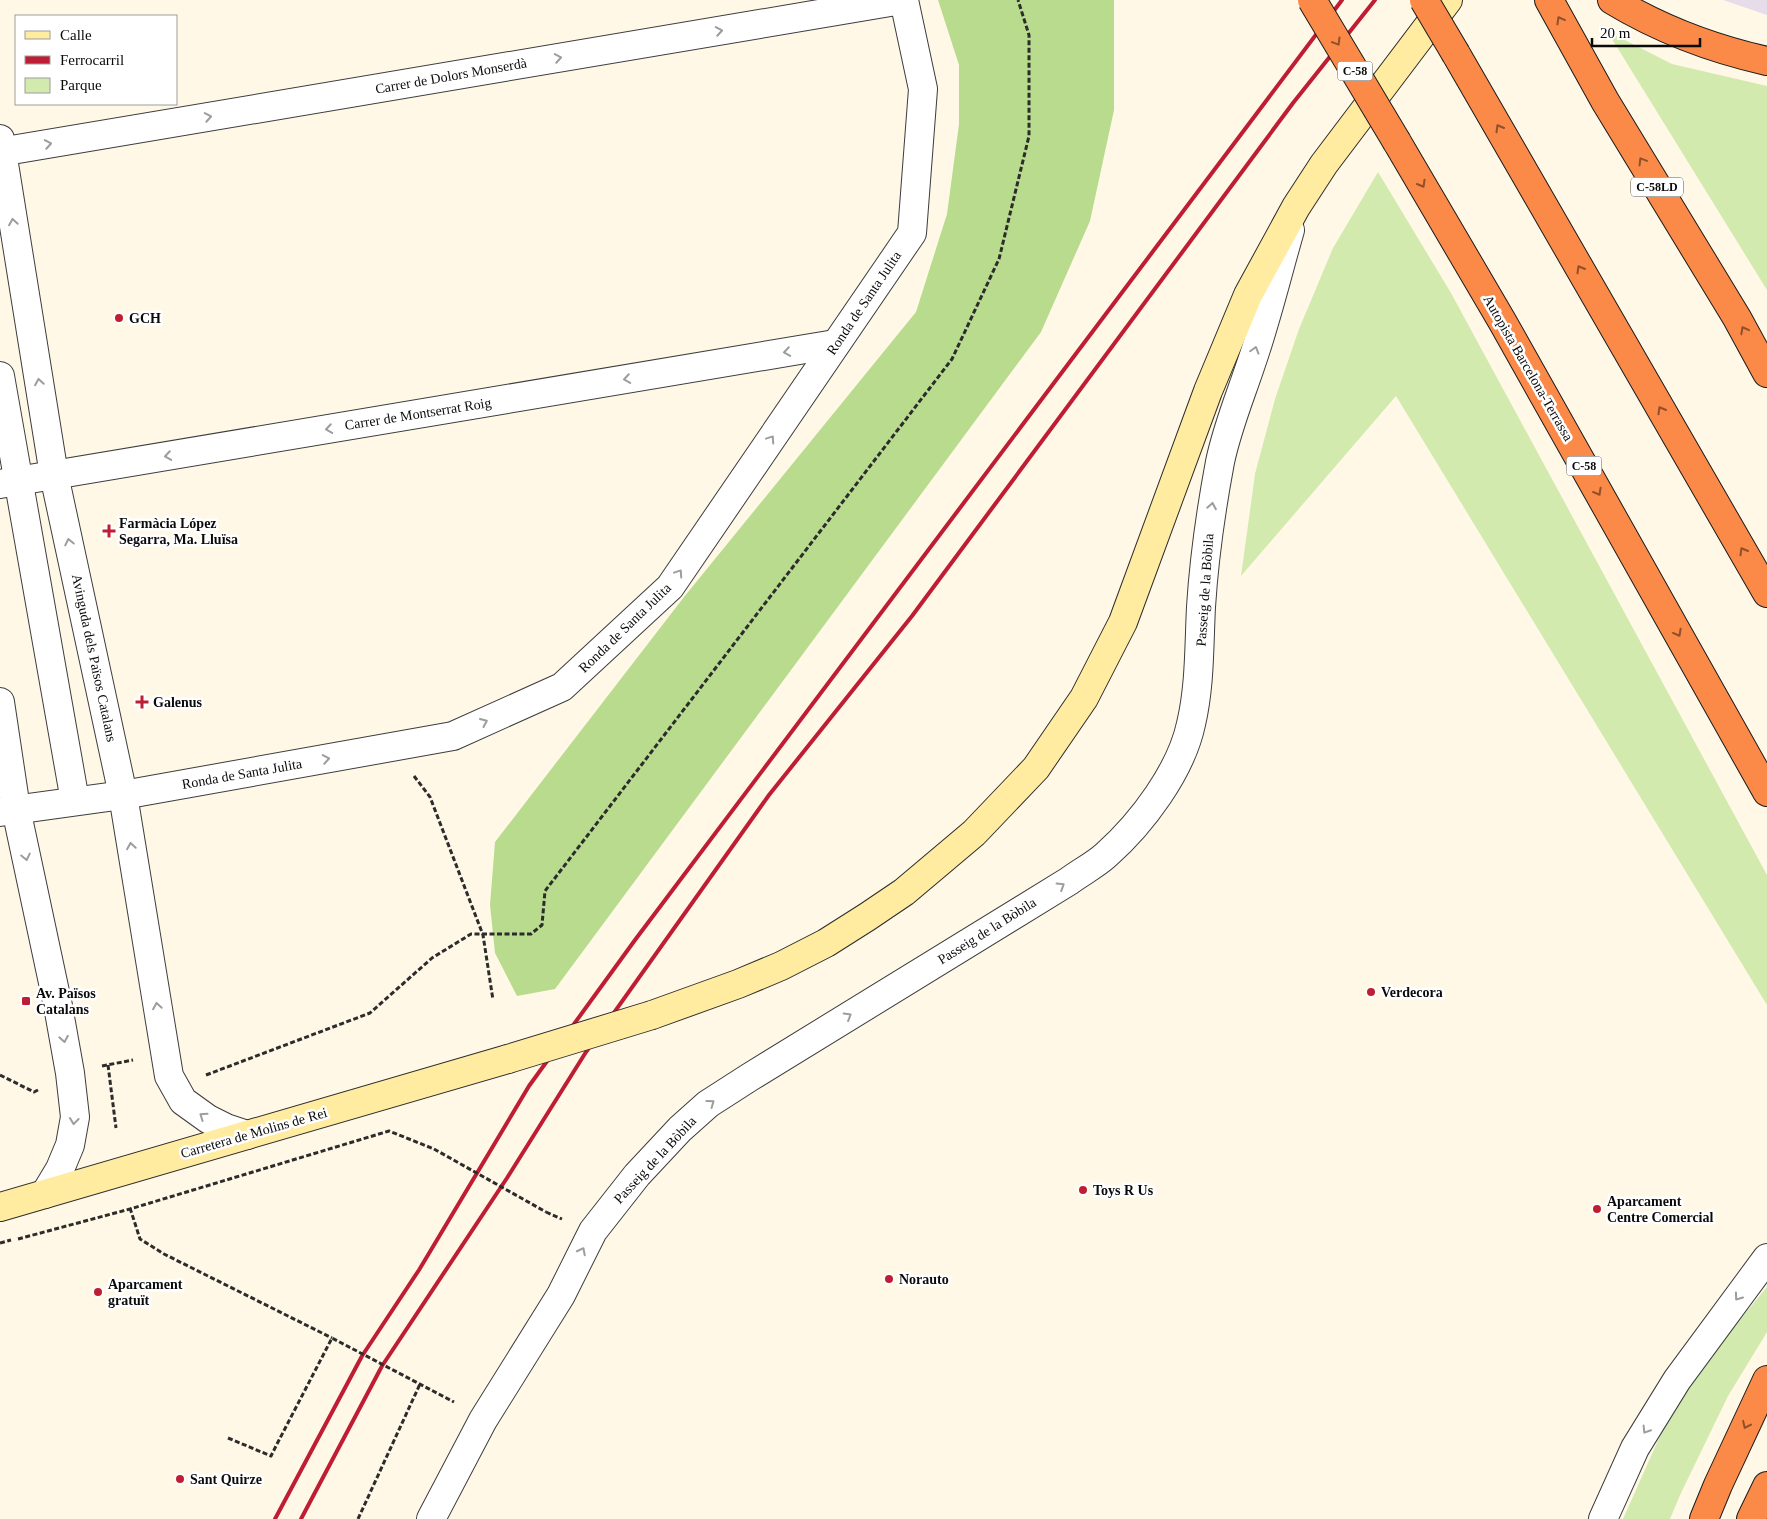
<svg xmlns="http://www.w3.org/2000/svg" width="1767" height="1519" font-family="Georgia,serif">
  <rect width="100%" height="100%" fill="#fff8e6"/>
  <!-- industrial -->
  <polygon fill="#e7dcea" points="1723,0 1767,0 1767,15"/>
  <!-- green -->
  <g fill="#d3eaaf">
    <polygon points="1607,31 1672,64 1767,86 1767,290"/>
    <polygon points="1378,172 1451,293 1767,875 1767,1005 1396,396 1241,576 1255,474 1275,399 1299,329 1333,248"/>
    <polygon points="1767,1287 1767,1332 1728,1396 1680,1495 1670,1519 1623,1519 1664,1427 1710,1356"/>
  </g>
  <!-- forest -->
  <polygon fill="#b8db8e" points="938,0 1114,0 1114,110 1090,221 1041,332 555,989 517,996 495,953 490,905 495,842 684,597 916,312 947,214 959,124 959,65"/>
  <g fill="none" stroke-linecap="round" stroke-linejoin="round">
    <!-- pedestrian casing -->
    <g stroke="#3d3d3d" stroke-width="30">
      <polyline id="pedestrian" points="0,376 75,801"/>
    </g>
    <!-- minor casing -->
    <g stroke="#3d3d3d" stroke-width="30">
      <g id="minor">
        <polyline points="0,152 902,0"/>
        <polyline points="0,484 835,344"/>
        <polyline points="0,812 123,795 453,736 562,687 670,587 912,233 923,89 904,0"/>
        <path d="M431 1519 483 1420 561 1295 593 1231 637 1175 680 1129 708 1104 750 1077 1069 881C1081 872 1095 865 1106 855 1142 823 1181 771 1191 724 1200 686 1199 646 1201 607 1204 559 1211 510 1220 462 1227 428 1240 397 1251 364 1266 321 1277 275 1290 230"/>
      </g>
    </g>
    <!-- tertiary casing -->
    <g stroke="#3d3d3d" stroke-width="30">
      <g id="tertiary">
        <polyline points="0,139 54,475 123,795 169,1076 183,1101 208,1119 226,1128 247,1135"/>
        <polyline points="0,702 16,809 58,1006 70,1073 75,1117 70,1145 60,1169 45,1194"/>
        <polyline points="1603,1519 1635,1448 1677,1380 1767,1258"/>
      </g>
    </g>
    <!-- secondary casing -->
    <g stroke="#2c2c2c" stroke-width="30">
      <g id="secondary">
        <polyline points="652,1015 738,984 781,966 826,943 867,917 904,892 974,833 1036,768 1084,698 1123,622 1208,391 1248,295 1296,207 1324,164 1448,0"/>
        <polyline points="0,1207 508,1059"/>
      </g>
    </g>
    <!-- motorway casing -->
    <g stroke="#1b1b1b" stroke-width="30">
      <g id="motorway">
        <polyline points="1549,0 1605,101 1737,318 1767,373"/>
        <path d="M1612 0C1660 29 1713 49 1767 61"/>
        <polyline points="1456,54 1767,593"/>
        <polyline points="1397,142 1502,321 1767,792"/>
        <polyline points="1704,1519 1718,1485 1767,1380"/>
        <polyline points="1751,1519 1767,1486"/>
      </g>
    </g>
    <!-- path -->
    <g stroke="#2c2c2c" stroke-width="3" stroke-dasharray="5 2.5" stroke-linecap="butt">
      <polyline points="414,776 430,797 483,935 493,1000"/>
      <polyline points="108,1065 116,1128"/>
      <polyline points="102,1066 133,1060"/>
      <polyline points="0,1075 34,1092 38,1090"/>
      <polyline points="206,1075 370,1013 432,958 471,934 531,934 542,925 545,891 952,359 999,259 1029,136 1029,35 1018,0"/>
      <polyline points="130,1208 140,1239 164,1254 332,1338"/>
      <polyline points="546,1212 562,1219"/>
      <polyline points="18,1239 130,1209 389,1131 434,1149"/>
      <polyline points="0,1243 11,1240"/>
      <polyline points="228,1438 271,1456 277,1444"/>
      <polyline points="358,1519 420,1384"/>
    </g>
    <!-- pedestrian -->
    <use href="#pedestrian" stroke="#fff" stroke-width="28"/>
    <!-- minor -->
    <use href="#minor" stroke="#fff" stroke-width="28"/>
    <!-- tertiary -->
    <use href="#tertiary" stroke="#fff" stroke-width="28"/>
    <!-- secondary -->
    <use href="#secondary" stroke="#ffeca1" stroke-width="28"/>
    <!-- motorway -->
    <use href="#motorway" stroke="#fb8948" stroke-width="28"/>
    <!-- rail -->
    <g stroke="#be1d34" stroke-width="4">
      <polyline points="275,1519 362,1356 419,1270 529,1086 635,940 1342,0"/>
      <polyline points="301,1519 382,1366 507,1178 586,1052 769,795 912,616 1293,103 1375,0"/>
    </g>
    <!-- secondary-bridge casing -->
    <g stroke="#2c2c2c" stroke-width="30" stroke-linecap="butt">
      <polyline id="secondary-bridge" points="508,1059 652,1015"/>
    </g>
    <!-- motorway-bridge casing -->
    <g stroke="#1b1b1b" stroke-width="30" stroke-linecap="butt">
      <g id="motorway-bridge">
        <polyline points="1312,0 1397,142"/>
        <polyline points="1424,0 1456,54"/>
      </g>
    </g>
    <!-- path-bridge -->
    <g stroke="#2c2c2c" stroke-width="3" stroke-dasharray="5 2.5" stroke-linecap="butt">
      <polyline points="434,1149 546,1212"/>
      <polyline points="277,1444 332,1338 454,1402"/>
    </g>
    <!-- secondary-bridge -->
    <use href="#secondary-bridge" stroke="#ffeca1" stroke-width="28"/>
    <!-- motorway-bridge -->
    <use href="#motorway-bridge" stroke="#fb8948" stroke-width="28"/>
  </g>
  <!-- one-way arrows -->
  <defs><path id="oneway-chevron" d="M-2-3.5L2.5 0L-2 3.5" fill="none" stroke-width="1.6" stroke-linecap="round" stroke-linejoin="round" transform="scale(1.25)"/></defs>
  <g stroke="#8f502c">
    <use href="#oneway-chevron" transform="translate(1560 20) rotate(-119)"/>
    <use href="#oneway-chevron" transform="translate(1337 42) rotate(59)"/>
    <use href="#oneway-chevron" transform="translate(1499 128) rotate(-120)"/>
    <use href="#oneway-chevron" transform="translate(1642 161) rotate(-121)"/>
    <use href="#oneway-chevron" transform="translate(1422 184) rotate(60)"/>
    <use href="#oneway-chevron" transform="translate(1580 269) rotate(-120)"/>
    <use href="#oneway-chevron" transform="translate(1744 330) rotate(-118)"/>
    <use href="#oneway-chevron" transform="translate(1661 410) rotate(-120)"/>
    <use href="#oneway-chevron" transform="translate(1598 492) rotate(61)"/>
    <use href="#oneway-chevron" transform="translate(1743 551) rotate(-120)"/>
    <use href="#oneway-chevron" transform="translate(1678 633) rotate(61)"/>
    <use href="#oneway-chevron" transform="translate(1746 1425) rotate(115)"/>
  </g>
  <g stroke="#9d9d9d">
    <use href="#oneway-chevron" transform="translate(719 31) rotate(-10)"/>
    <use href="#oneway-chevron" transform="translate(558 58) rotate(-10)"/>
    <use href="#oneway-chevron" transform="translate(208 117) rotate(-10)"/>
    <use href="#oneway-chevron" transform="translate(48 144) rotate(-10)"/>
    <use href="#oneway-chevron" transform="translate(13 222) rotate(-99)"/>
    <use href="#oneway-chevron" transform="translate(1255 350) rotate(-74)"/>
    <use href="#oneway-chevron" transform="translate(787 352) rotate(171)"/>
    <use href="#oneway-chevron" transform="translate(627 379) rotate(171)"/>
    <use href="#oneway-chevron" transform="translate(39 382) rotate(-99)"/>
    <use href="#oneway-chevron" transform="translate(329 429) rotate(171)"/>
    <use href="#oneway-chevron" transform="translate(771 439) rotate(-56)"/>
    <use href="#oneway-chevron" transform="translate(168 456) rotate(171)"/>
    <use href="#oneway-chevron" transform="translate(1212 506) rotate(-80)"/>
    <use href="#oneway-chevron" transform="translate(69 542) rotate(-102)"/>
    <use href="#oneway-chevron" transform="translate(679 573) rotate(-56)"/>
    <use href="#oneway-chevron" transform="translate(484 722) rotate(-24)"/>
    <use href="#oneway-chevron" transform="translate(326 759) rotate(-10)"/>
    <use href="#oneway-chevron" transform="translate(131 846) rotate(-99)"/>
    <use href="#oneway-chevron" transform="translate(26 857) rotate(78)"/>
    <use href="#oneway-chevron" transform="translate(1061 886) rotate(-32)"/>
    <use href="#oneway-chevron" transform="translate(157 1006) rotate(-99)"/>
    <use href="#oneway-chevron" transform="translate(848 1016) rotate(-31)"/>
    <use href="#oneway-chevron" transform="translate(64 1039) rotate(80)"/>
    <use href="#oneway-chevron" transform="translate(711 1103) rotate(-36)"/>
    <use href="#oneway-chevron" transform="translate(203 1116) rotate(-145)"/>
    <use href="#oneway-chevron" transform="translate(74 1121) rotate(96)"/>
    <use href="#oneway-chevron" transform="translate(582 1251) rotate(-63)"/>
    <use href="#oneway-chevron" transform="translate(1738 1297) rotate(126)"/>
    <use href="#oneway-chevron" transform="translate(1646 1430) rotate(122)"/>
  </g>
  <!-- markers -->
  <g fill="#be1d34" stroke="#fff" stroke-width="2">
    <circle cx="119" cy="318" r="5"/>
    <path d="M106.5 523.5h5v5h5v5h-5v5h-5v-5h-5v-5h5z"/>
    <path d="M139.5 694.5h5v5h5v5h-5v5h-5v-5h-5v-5h5z"/>
    <circle cx="1371" cy="992" r="5"/>
    <rect x="21" y="996" width="10" height="10" rx="2.5"/>
    <circle cx="1083" cy="1190" r="5"/>
    <circle cx="1597" cy="1209" r="5"/>
    <circle cx="889" cy="1279" r="5"/>
    <circle cx="98" cy="1292" r="5"/>
    <circle cx="180" cy="1479" r="5"/>
  </g>
  <g text-anchor="middle" dominant-baseline="central" stroke-width="5" stroke-linejoin="round" paint-order="stroke">
    <!-- shield labels -->
    <g fill="#fff" stroke="#545454" stroke-width="1">
      <rect x="1337.5" y="61.5" width="35" height="19" rx="4"/>
      <rect x="1631" y="177.5" width="52" height="19" rx="4"/>
      <rect x="1566.5" y="456.5" width="35" height="19" rx="4"/>
    </g>
    <g font-size="12" font-weight="bold" fill="#0a0a0a">
      <text x="1355" y="71">C-58</text>
      <text x="1657" y="187">C-58LD</text>
      <text x="1584" y="466">C-58</text>
    </g>
    <!-- street labels -->
    <g font-size="14" fill="#0a0a0a" stroke="#fff">
      <text transform="translate(451 76) rotate(-10)">Carrer de Dolors Monserdà</text>
      <text transform="translate(864 303) rotate(-56)">Ronda de Santa Julita</text>
      <text transform="translate(1528 368) rotate(60)">Autopista Barcelona-Terrassa</text>
      <text transform="translate(418 414) rotate(-9)">Carrer de Montserrat Roig</text>
      <text transform="translate(1205 590) rotate(-86)">Passeig de la Bòbila</text>
      <text transform="translate(625 628) rotate(-44)">Ronda de Santa Julita</text>
      <text transform="translate(94 658) rotate(78)">Avinguda dels Països Catalans</text>
      <text transform="translate(242 774) rotate(-10)">Ronda de Santa Julita</text>
      <text transform="translate(987 931) rotate(-32)">Passeig de la Bòbila</text>
      <text transform="translate(254 1133) rotate(-16)">Carretera de Molins de Rei</text>
      <text transform="translate(655 1160) rotate(-47)">Passeig de la Bòbila</text>
    </g>
    <!-- poi labels -->
    <g font-size="14" font-weight="bold" fill="#0a0a0a" stroke="#fff" text-anchor="start">
      <text x="129" y="318">GCH</text>
      <text x="119" y="523">Farmàcia López<tspan x="119" dy="16">Segarra, Ma. Lluïsa</tspan></text>
      <text x="153" y="702">Galenus</text>
      <text x="1381" y="992">Verdecora</text>
      <text x="36" y="993">Av. Països<tspan x="36" dy="16">Catalans</tspan></text>
      <text x="1093" y="1190">Toys R Us</text>
      <text x="1607" y="1201">Aparcament<tspan x="1607" dy="16">Centre Comercial</tspan></text>
      <text x="899" y="1279">Norauto</text>
      <text x="108" y="1284">Aparcament<tspan x="108" dy="16">gratuït</tspan></text>
      <text x="190" y="1479">Sant Quirze</text>
    </g>
  </g>
  <!-- legend -->
  <rect x="15" y="15" width="162" height="90" fill="#ffffff" stroke="#9d9d9d"/>
  <rect x="25" y="31" width="25" height="8" fill="#ffeca1" stroke="#9d9d9d"/>
  <text x="60" y="40" font-size="15" fill="#0a0a0a">Calle</text>
  <rect x="25" y="56" width="25" height="8" fill="#be1d34" stroke="#9d9d9d"/>
  <text x="60" y="65" font-size="15" fill="#0a0a0a">Ferrocarril</text>
  <rect x="25" y="78" width="25" height="15" fill="#d3eaaf" stroke="#9d9d9d"/>
  <text x="60" y="90" font-size="15" fill="#0a0a0a">Parque</text>
  <!-- scale -->
  <path d="M1592 38v8h108v-8" fill="none" stroke="#0a0a0a" stroke-width="2.5"/>
  <text x="1600" y="38" font-size="15" fill="#0a0a0a" stroke="#ffffff" stroke-width="4" paint-order="stroke">20 m</text>
</svg>
